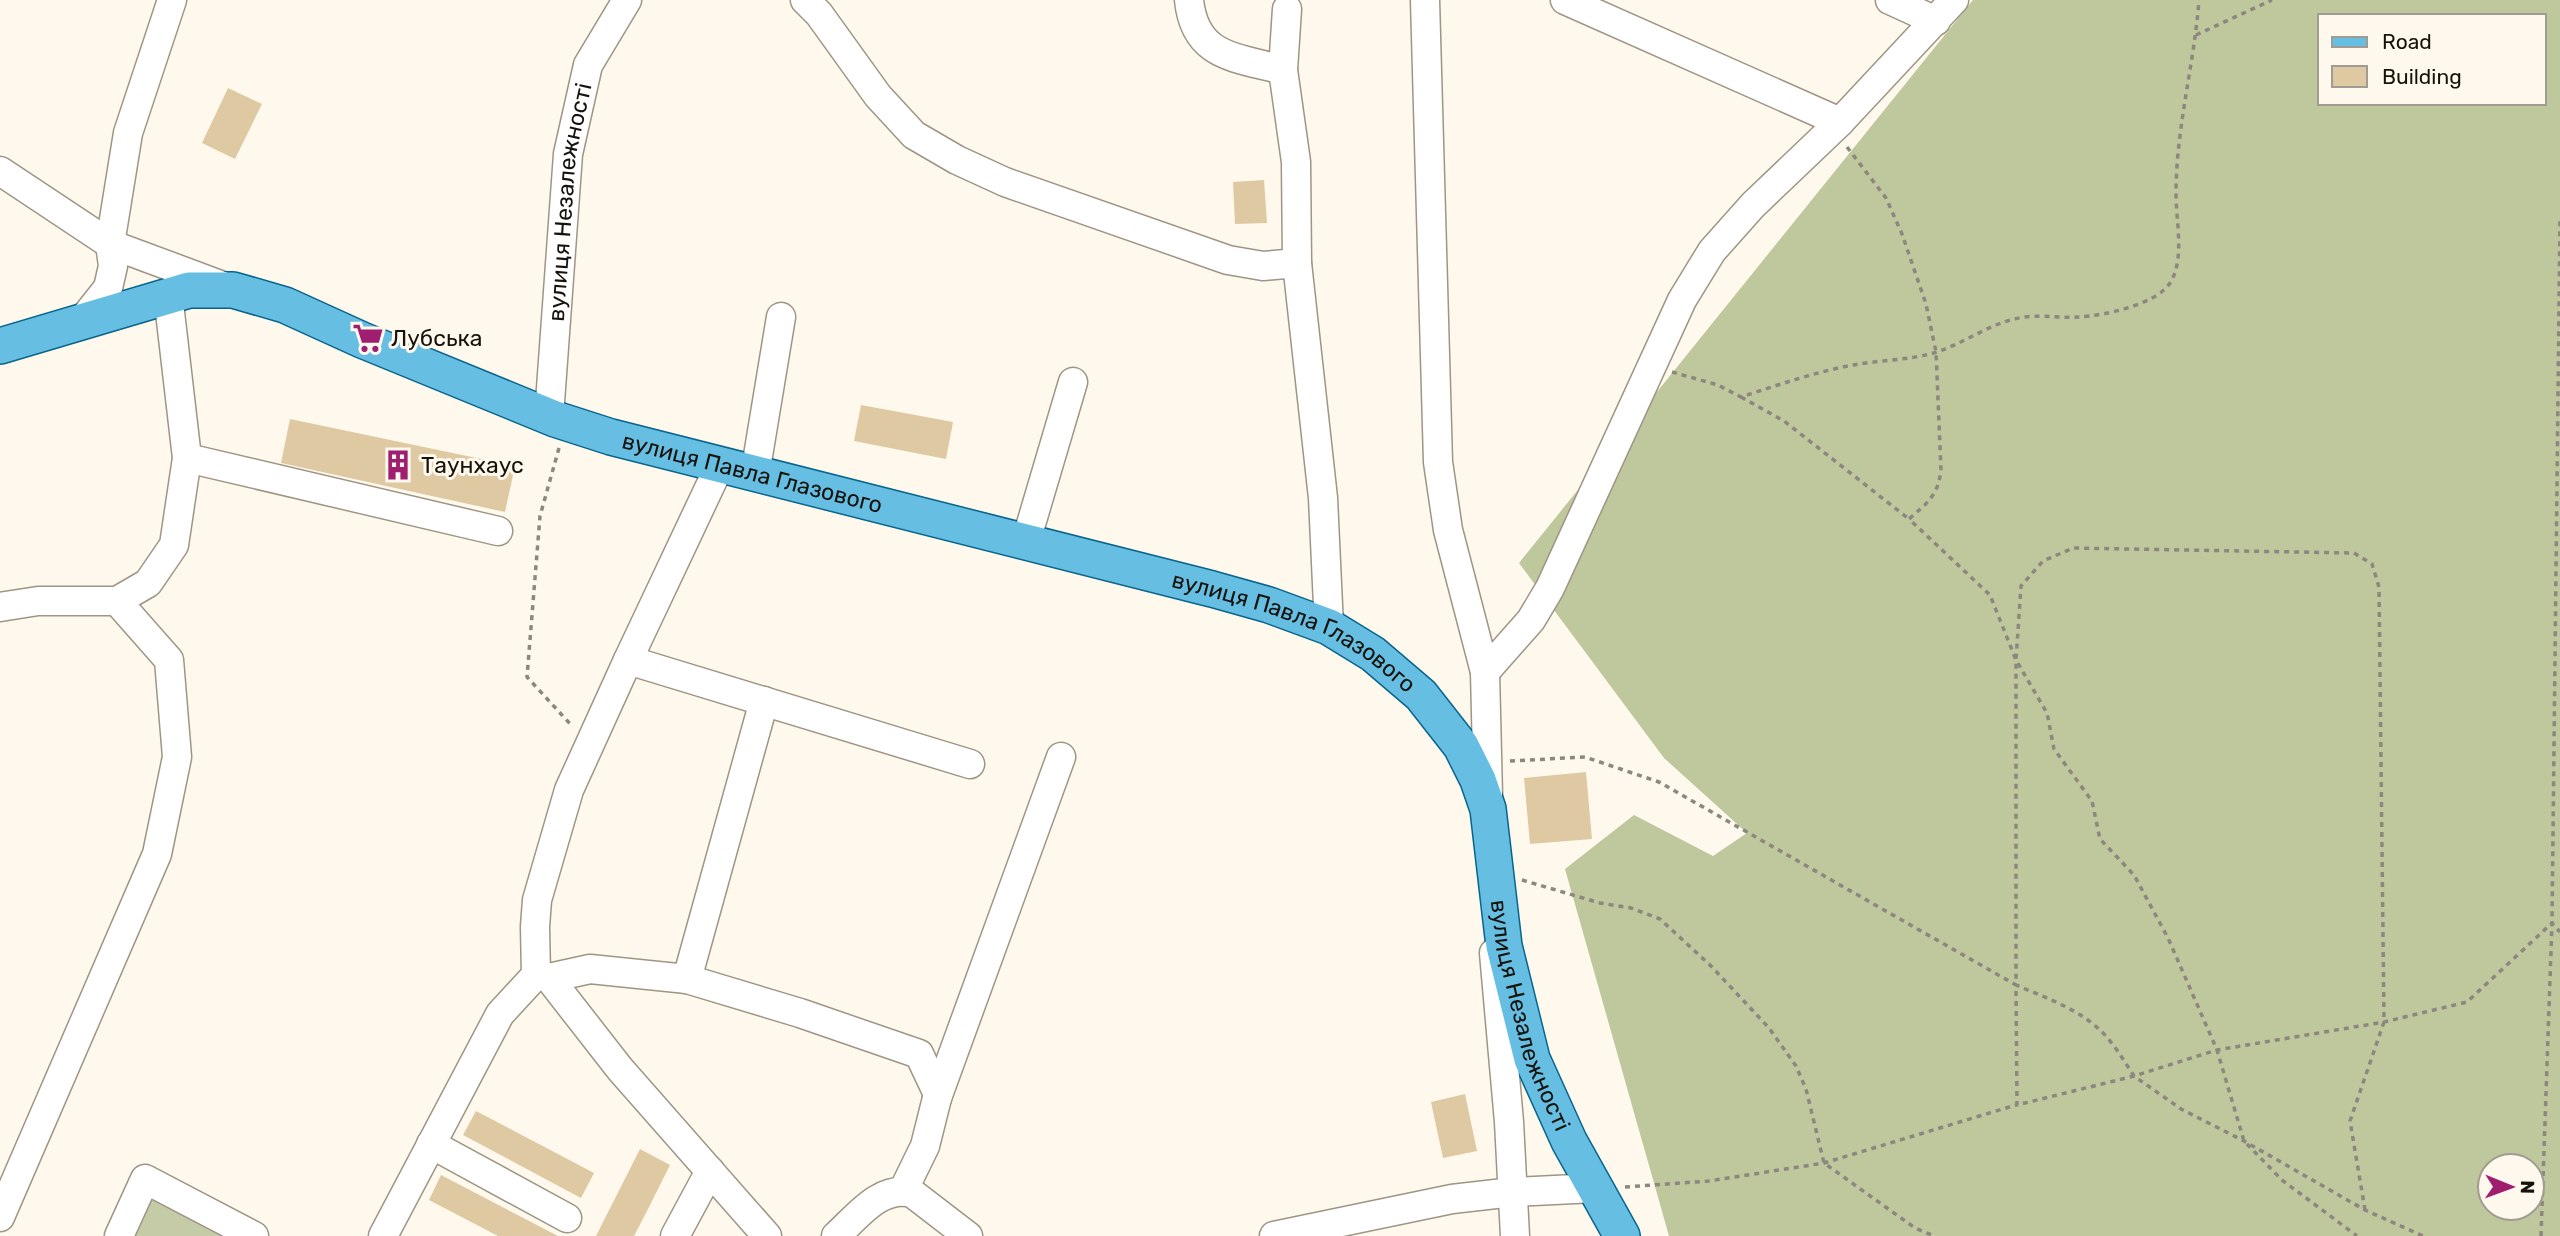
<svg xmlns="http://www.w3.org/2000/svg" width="2560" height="1236" font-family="Rubik,sans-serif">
  <rect width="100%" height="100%" fill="#fef8ed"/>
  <!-- green -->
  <polygon fill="#c5cba7" points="148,1194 233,1236 127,1236"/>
  <!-- forest -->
  <path fill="#bfc79d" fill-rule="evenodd" d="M1973 0H2560V1236H1669L1565 869 1634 815 1713 856 1747 833 1664 758 1519 563ZM2320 16H2544V103H2320ZM2490 1166H2532V1208H2490Z"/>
  <!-- building -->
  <g fill="#dfc9a2">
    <polygon points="228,88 262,104 235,159 202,143"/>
    <polygon points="1264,180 1267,223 1235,224 1233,182"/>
    <polygon points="861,405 953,422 946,459 854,441"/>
    <polygon points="290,419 515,466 505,512 281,463"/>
    <polygon points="1586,772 1592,839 1530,844 1524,778"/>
    <polygon points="1465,1094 1477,1151 1443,1158 1431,1102"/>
    <polygon points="476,1111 594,1173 581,1198 463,1135"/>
    <polygon points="640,1149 670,1165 647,1211 634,1236 596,1236"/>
    <polygon points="441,1175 558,1236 498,1236 429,1200"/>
  </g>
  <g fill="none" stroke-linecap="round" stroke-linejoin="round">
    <!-- minor casing -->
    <g stroke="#9f9585" stroke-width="31">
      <g id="minor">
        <polyline points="805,0 819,14 878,96 914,135 957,160 1005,182 1228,260 1263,266 1297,263"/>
        <path d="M1189 0C1195 58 1236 57 1283 70"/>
        <polyline points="1425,0 1438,462 1448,530 1485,672 1488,796"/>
        <polyline points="1565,0 1840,122"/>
        <polyline points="1890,0 1936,21"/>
        <polyline points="1287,9 1283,70 1296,162 1297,263 1323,498 1329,627"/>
        <polyline points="0,171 110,244 223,286"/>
        <polyline points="168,295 187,458 498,531"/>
        <polyline points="81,322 108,288 113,266 110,244 128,133 172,0"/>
        <path id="s1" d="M549 416 568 154 588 65 627 0"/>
        <polyline points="720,465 628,660 970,764"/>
        <polyline points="755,474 781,317"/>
        <polyline points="1026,541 1073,382"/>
        <polyline points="0,607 38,601 117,601 148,583 174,545 187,458"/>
        <polyline points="1485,672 1531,620 1550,588 1682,300 1712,251 1753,205 1840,122 1954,0"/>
        <polyline points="1494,953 1509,1122 1515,1236"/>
        <polyline points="536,975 535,927 537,900 569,790 628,660"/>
        <polyline points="549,978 590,969 687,979 800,1013 919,1054 938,1094 925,1146 903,1191"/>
        <polyline points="687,979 764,701"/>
        <polyline points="937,1098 1061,757"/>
        <polyline points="431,1144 567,1218"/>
        <polyline points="0,1217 157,854 177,757 169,660 117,601"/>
        <polyline points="119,1236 145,1179 254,1236"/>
        <polyline points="383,1236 500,1014 536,975 549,978 620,1069 767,1236"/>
        <polyline points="675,1236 710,1171"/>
        <path d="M836 1236C857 1217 880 1185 912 1193L968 1236"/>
        <polyline points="1274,1236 1452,1199 1513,1192 1595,1188"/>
      </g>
    </g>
    <!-- major casing -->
    <g stroke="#08658c" stroke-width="38">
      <g id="major">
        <path id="s2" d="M0 346 189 290H233L285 305 362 340 555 419 611 437 1212 589 1269 605 1329 627 1373 654 1421 695 1461 746 1478 780 1488 809 1504 946 1532 1059 1569 1141 1622 1236"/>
      </g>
    </g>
    <!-- path -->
    <g stroke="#8c877f" stroke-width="3.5" stroke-dasharray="5 5" stroke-linecap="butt">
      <polyline points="2196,35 2272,0"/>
      <path d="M1847 147 1886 198 1902 234 1926 304 1936 352 1941 470C1938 496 1927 503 1909 519L1990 595 2016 660 2047 713 2054 749 2092 801 2100 839 2134 875 2168 938 2217 1050 2244 1141 2282 1180 2357 1236"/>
      <path d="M1672 372 1718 385 1741 397C1778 385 1815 372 1853 365 1880 360 1911 360 1937 352 1967 342 1993 321 2025 317 2043 315 2060 318 2078 317 2102 316 2156 305 2170 283 2185 260 2176 221 2176 194 2176 128 2194 66 2199 0"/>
      <polyline points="1741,397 1784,421 1909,519"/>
      <polyline points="559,448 540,516 527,677 573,727"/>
      <polyline points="1510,761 1585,757 1659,782 2016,985 2017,1105 2134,1076 2181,1109 2244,1141 2365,1210 2423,1236"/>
      <polyline points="1522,880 1600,903 1631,908 1660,919 1711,966 1769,1028 1796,1066 1806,1089 1824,1163 1915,1228 1934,1236"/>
      <polyline points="1625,1187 1709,1181 1824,1163 2016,1105"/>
      <path d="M2365 1210 2350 1121 2384 1022 2379 587 2372 564 2354 553 2073 548 2043 561 2021 586 2016 660V985C2046 998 2079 1009 2102 1032 2115 1045 2124 1061 2134 1076L2217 1050 2384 1022 2467 1002 2552 923 2560 932"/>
      <polyline points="2541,1236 2552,923 2560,220"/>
    </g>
    <!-- minor -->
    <use href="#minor" stroke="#fff" stroke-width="28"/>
    <!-- major -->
    <use href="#major" stroke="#66bee3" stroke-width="35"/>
  </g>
  <!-- icons -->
  <defs>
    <g id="supermarket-bare" transform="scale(2.415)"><path d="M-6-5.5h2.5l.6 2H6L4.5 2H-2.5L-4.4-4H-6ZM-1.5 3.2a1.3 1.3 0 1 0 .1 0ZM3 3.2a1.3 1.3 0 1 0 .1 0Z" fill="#a01e6f" stroke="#fef8ed" stroke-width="2.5" paint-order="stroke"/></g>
    <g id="building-bare" transform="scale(2.415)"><path d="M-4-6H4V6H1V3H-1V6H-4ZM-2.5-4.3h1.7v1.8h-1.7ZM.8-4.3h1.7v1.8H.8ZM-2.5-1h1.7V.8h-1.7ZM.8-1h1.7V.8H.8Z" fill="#a01e6f" stroke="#fef8ed" stroke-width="2.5" paint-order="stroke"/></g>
  </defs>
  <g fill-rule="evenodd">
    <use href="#supermarket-bare" x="368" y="338"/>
    <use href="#building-bare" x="398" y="465"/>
  </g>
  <g text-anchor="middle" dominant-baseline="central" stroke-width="6" stroke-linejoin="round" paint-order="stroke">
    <!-- street labels -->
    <g font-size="23" fill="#16120c" stroke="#fef8ed">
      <text stroke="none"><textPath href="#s1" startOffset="215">вулиця Незалежності</textPath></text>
      <text stroke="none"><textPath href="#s2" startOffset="793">вулиця Павла Глазового</textPath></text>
      <text stroke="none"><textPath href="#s2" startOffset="1360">вулиця Павла Глазового</textPath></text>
      <text stroke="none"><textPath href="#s2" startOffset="1850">вулиця Незалежності</textPath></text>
    </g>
    <!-- poi labels -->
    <g font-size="23" fill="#16120c" stroke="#fef8ed" text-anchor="start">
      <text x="391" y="338">Лубська</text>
      <text x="421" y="465">Таунхаус</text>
    </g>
  </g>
  <!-- legend -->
  <rect x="2318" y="14" width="228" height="91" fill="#fef8ed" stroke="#a19c93" stroke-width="2"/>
  <rect x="2332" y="37" width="35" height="10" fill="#66bee3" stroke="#a19c93" stroke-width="2"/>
  <text x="2382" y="49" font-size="21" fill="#16120c">Road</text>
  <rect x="2332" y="66" width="35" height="21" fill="#dfc9a2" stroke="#a19c93" stroke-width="2"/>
  <text x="2382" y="84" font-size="21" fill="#16120c">Building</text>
  <!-- north arrow -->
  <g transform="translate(2511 1187) rotate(91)"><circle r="33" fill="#fef8ed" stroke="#a19c93" stroke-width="2"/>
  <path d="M0-5L12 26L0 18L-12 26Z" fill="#a01e6f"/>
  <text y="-10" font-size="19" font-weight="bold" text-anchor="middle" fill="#16120c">N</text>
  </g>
</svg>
